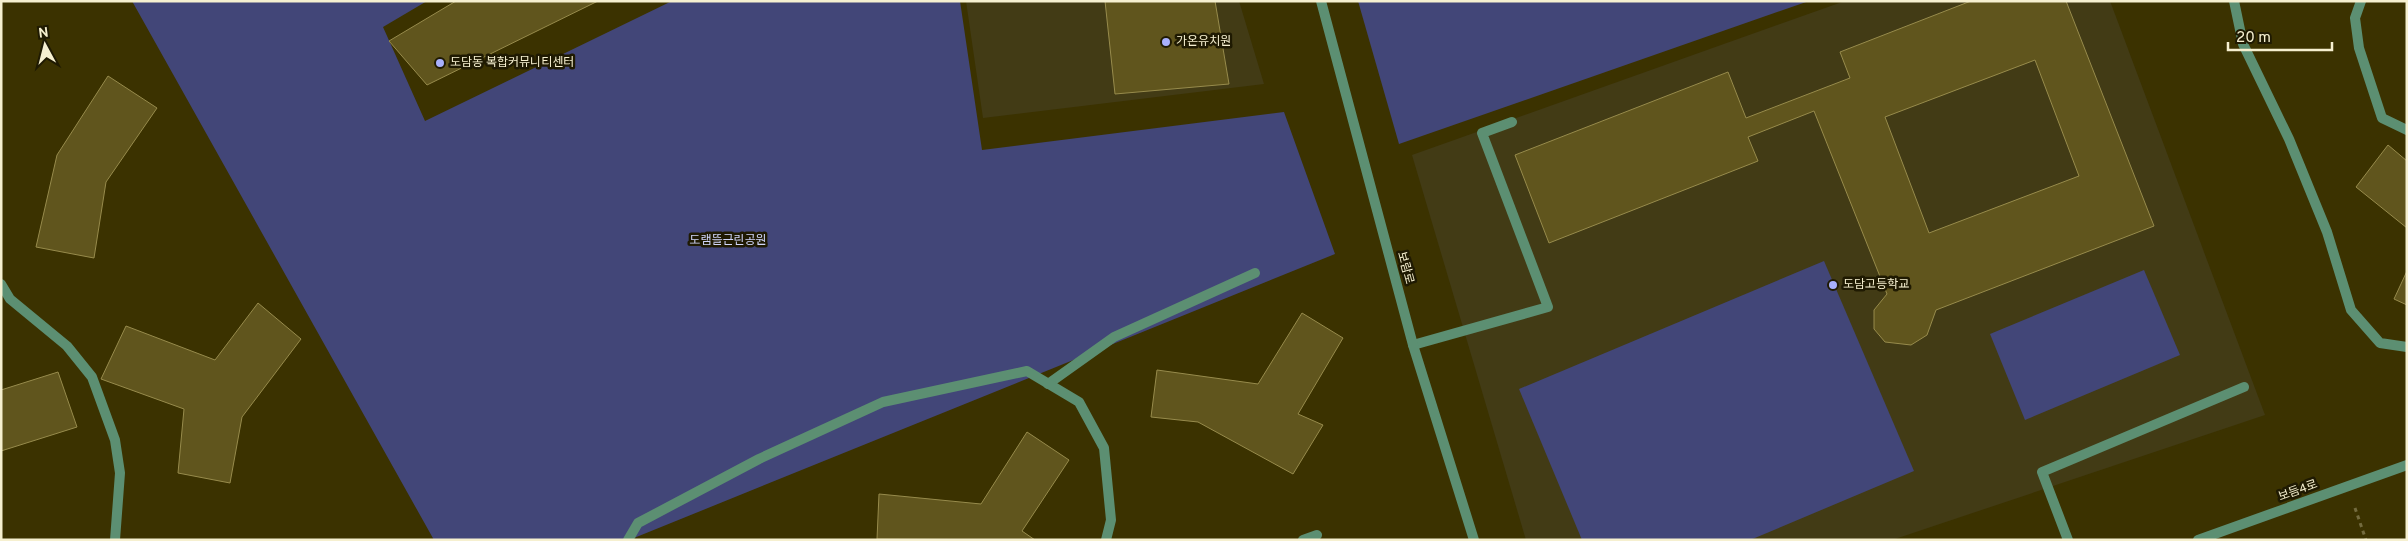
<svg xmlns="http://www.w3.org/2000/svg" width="2408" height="541" font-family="Overpass,'Noto Sans KR',sans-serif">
  <rect width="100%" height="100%" fill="#3b3200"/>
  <!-- built -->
  <g fill="#423b15">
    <polygon points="966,1 1105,1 1229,84 1215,1 1239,1 1264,84 983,118"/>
    <polygon points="1845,1 2110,1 2265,415 1892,540 1526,540 1412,155"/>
  </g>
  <!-- green -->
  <g fill="#424678">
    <polygon points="132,1 427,1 383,27 425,121 672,1 960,1 982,150 1284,112 1335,254 629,540 434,540"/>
    <polygon points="1358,1 1809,1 1399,144"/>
    <polygon points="1824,261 1914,471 1750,540 1582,540 1519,389"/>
    <polygon points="2144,270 2180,355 2025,420 1990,334"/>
  </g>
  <!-- building -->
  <g fill="#60551d" stroke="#978b4c" fill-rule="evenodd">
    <polygon points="456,1 598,1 427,85 389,41"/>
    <polygon points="1105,1 1215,1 1229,84 1115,94"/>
    <path d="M1971 1H2066L2154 226 1936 310 1927 335 1911 345 1885 342 1874 329V310L1887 294 1814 111 1748 137 1758 161 1549 243 1515 155 1728 72 1746 118 1850 78 1840 52ZM2035 60 2079 176 1929 233 1885 117Z"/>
    <polygon points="108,76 157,108 106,182 94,258 36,247 57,155"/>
    <polygon points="2388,145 2407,161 2407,228 2356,187"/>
    <polygon points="2407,271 2407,305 2394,299"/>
    <polygon points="258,303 301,339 242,417 230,483 178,473 184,409 101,379 126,326 215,360"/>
    <polygon points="1302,313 1343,338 1298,414 1323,425 1293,474 1198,422 1151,417 1157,370 1258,384"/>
    <polygon points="58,372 77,427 1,451 1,390"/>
    <polygon points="1027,432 1069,460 1022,531 1035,540 877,539 879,494 981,504"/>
  </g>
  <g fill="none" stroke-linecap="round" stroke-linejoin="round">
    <!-- path -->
    <polyline stroke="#736b3e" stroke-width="3" stroke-dasharray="4 4" stroke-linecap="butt" points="2355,508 2366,540"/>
    <!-- service -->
    <g stroke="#5c8f72" stroke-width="10">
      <polyline points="2234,1 2243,44 2289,139 2327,232 2351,310 2380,343 2407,347"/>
      <polyline points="2361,1 2355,18 2359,48 2382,118 2407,130"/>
      <polyline points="1,284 10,299 67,346 92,377 115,440 120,473 115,540"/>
      <polyline points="1413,345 1548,307 1482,133 1512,122"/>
      <polyline points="1048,384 1114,337 1255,273"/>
      <polyline points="628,540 638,523 759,459 883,402 1027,371 1079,402 1104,448 1111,520 1106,540"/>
      <polyline points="1303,540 1317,535"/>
      <polyline points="2068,540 2042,472 2244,387"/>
    </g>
    <!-- tertiary -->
    <g stroke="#5c8f72" stroke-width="10">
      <polyline points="1321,1 1413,345 1474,540"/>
      <polyline points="2198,540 2407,465"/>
    </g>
  </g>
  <!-- markers -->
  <g fill="#a8b0fc" stroke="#1f1a02" stroke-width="2">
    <circle cx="1166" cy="42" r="5"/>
    <circle cx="440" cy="63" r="5"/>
    <circle cx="1833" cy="285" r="5"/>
  </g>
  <g text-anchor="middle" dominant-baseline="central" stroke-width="5" stroke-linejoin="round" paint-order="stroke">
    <!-- poi labels -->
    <g font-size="12" fill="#f6f0d0" stroke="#1f1a02" text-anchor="start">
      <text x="1176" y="42">가온유치원</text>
      <text x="450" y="63">도담동 복합커뮤니티센터</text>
      <text x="1843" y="285">도담고등학교</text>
    </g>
    <!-- park labels -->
    <g font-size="12" fill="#d1d7fb" stroke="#1f1a02">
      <text x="728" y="241">도램뜰근린공원</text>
    </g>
    <!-- street labels -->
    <g font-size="12" fill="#f6f0d0" stroke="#1f1a02">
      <text transform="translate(1405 268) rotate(75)">보람로</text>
      <text transform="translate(2298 491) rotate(-20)">보듬4로</text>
    </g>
  </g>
  <!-- border -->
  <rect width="2408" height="541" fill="none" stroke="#f6f0d0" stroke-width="5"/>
  <!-- north arrow -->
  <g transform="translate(45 45) rotate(353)" stroke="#1f1a02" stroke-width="4" paint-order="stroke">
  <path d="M0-4L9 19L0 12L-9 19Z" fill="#f6f0d0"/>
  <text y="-8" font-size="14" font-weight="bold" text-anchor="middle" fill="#f6f0d0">N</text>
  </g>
  <!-- scale -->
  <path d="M2228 42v8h104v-8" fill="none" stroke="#f6f0d0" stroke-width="2.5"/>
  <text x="2236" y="42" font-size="15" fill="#f6f0d0" stroke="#1f1a02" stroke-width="4" paint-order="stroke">20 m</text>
</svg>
